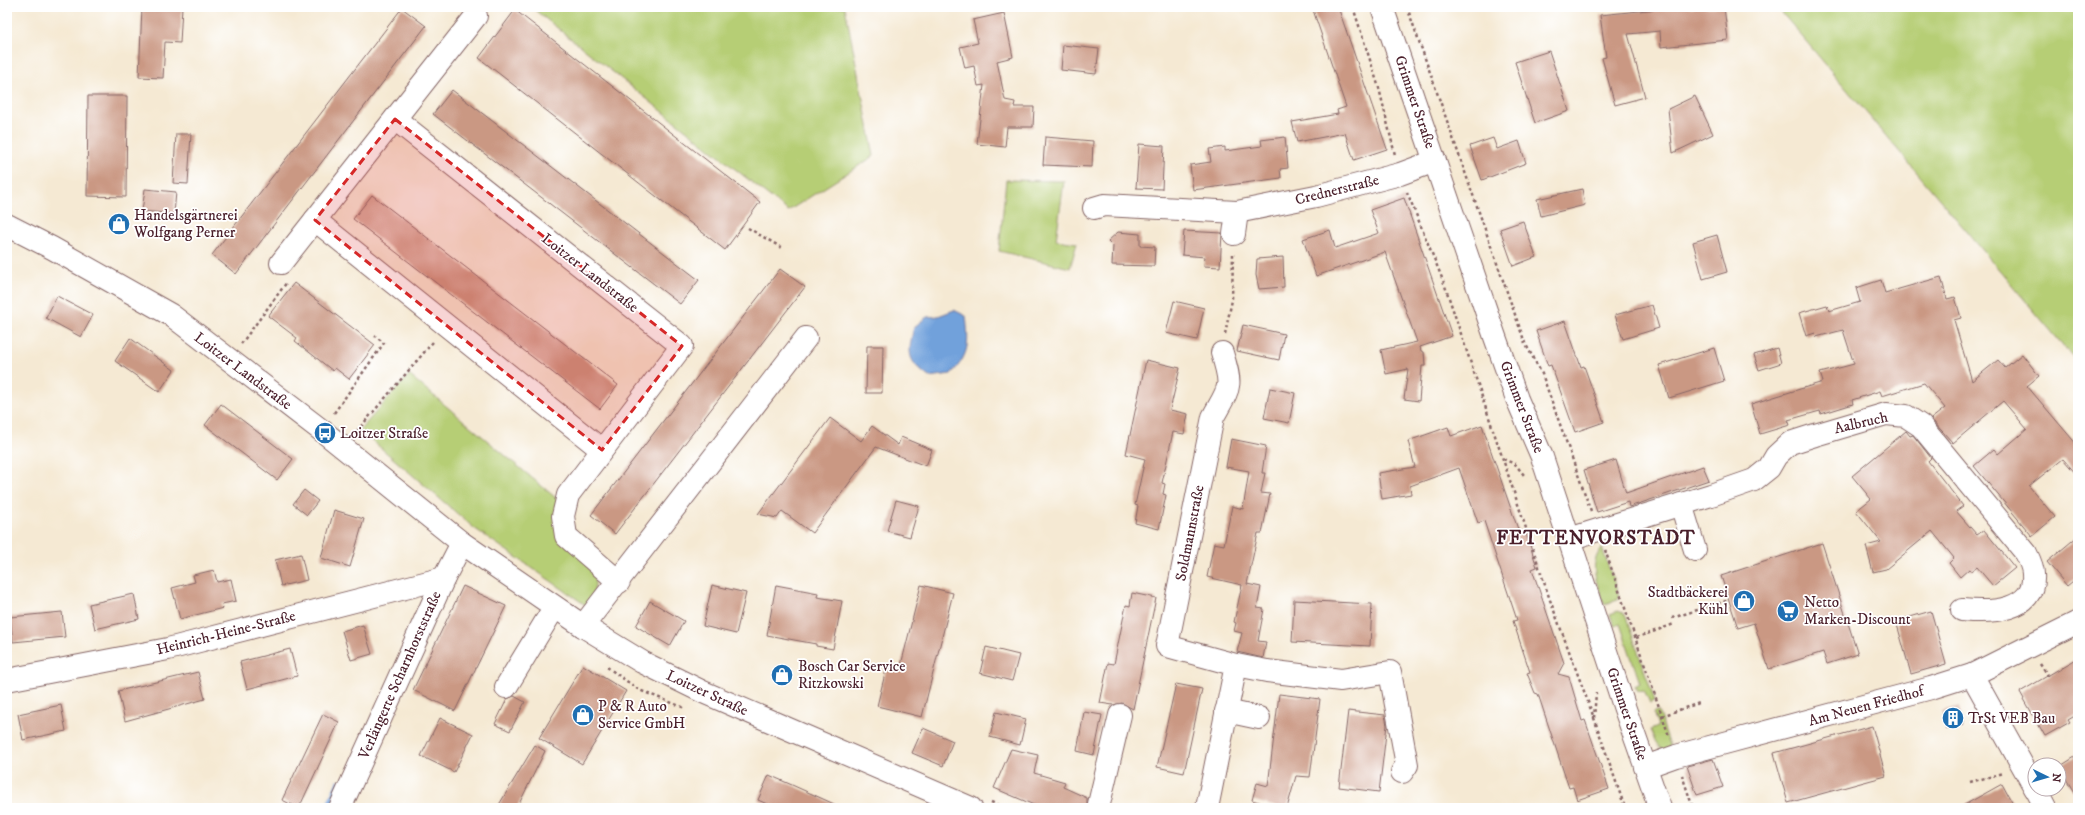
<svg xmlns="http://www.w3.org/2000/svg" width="2085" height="815" font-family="'IM FELL DW Pica',serif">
  <rect width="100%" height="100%" fill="#fff"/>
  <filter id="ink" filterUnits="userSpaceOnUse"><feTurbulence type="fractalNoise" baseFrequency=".025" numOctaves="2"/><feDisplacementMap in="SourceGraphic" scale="8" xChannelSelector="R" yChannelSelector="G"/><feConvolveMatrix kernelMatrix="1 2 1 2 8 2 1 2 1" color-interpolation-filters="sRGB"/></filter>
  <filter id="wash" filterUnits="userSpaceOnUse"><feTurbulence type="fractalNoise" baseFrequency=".012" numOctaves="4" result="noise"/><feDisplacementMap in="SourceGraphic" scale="16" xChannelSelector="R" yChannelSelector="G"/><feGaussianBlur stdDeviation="0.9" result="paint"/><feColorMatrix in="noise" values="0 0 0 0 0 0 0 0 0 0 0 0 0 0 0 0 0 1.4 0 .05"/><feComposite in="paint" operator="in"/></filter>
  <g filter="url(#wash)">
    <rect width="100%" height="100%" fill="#f5e9d3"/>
    <!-- green -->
    <g fill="#b6ce74" stroke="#807650">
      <polygon points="531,7 845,7 874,156 788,211"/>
      <polygon points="1777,7 2078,7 2078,363"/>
      <polygon points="1006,180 1064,181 1056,240 1077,243 1070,268 999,251"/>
      <path d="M409 375 562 503 594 574C597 588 593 595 587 606L474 528 360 430Z"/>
      <path d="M1602 548 1619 596 1617 600 1605 605C1598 586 1587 565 1602 548Z"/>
      <polygon points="1618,611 1623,613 1626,617 1655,701 1650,703 1644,690 1637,691 1635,686 1640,683 1620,624 1614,626 1610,614"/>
      <path d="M1658 711 1672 751C1659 754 1655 740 1650 730L1658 727 1653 712Z"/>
    </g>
    <!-- water -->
    <path fill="#71a1db" stroke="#5e6083" d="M954 310 966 316C969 343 970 354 951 374L929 377C906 360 908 353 914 327L927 317 938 316Z"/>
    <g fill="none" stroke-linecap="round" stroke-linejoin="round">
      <!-- stream -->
      <polyline stroke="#71a1db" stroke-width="6" points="328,808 339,783"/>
    </g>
    <g id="blocks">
      <!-- building -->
      <g fill="#ca9883">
        <polygon points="142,7 182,7 180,43 165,42 163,78 139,77"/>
        <polygon points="1312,7 1338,7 1387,149 1354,160 1345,133 1297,142 1292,122 1338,114 1337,110 1346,107"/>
        <polygon points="1678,7 1724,7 1728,40 1661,47 1660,31 1628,34 1645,97 1615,105 1602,58 1606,57 1600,15"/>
        <polygon points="402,8 426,26 236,274 212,255"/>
        <polygon points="515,10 760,202 725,250 479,58"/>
        <polygon points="1004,13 1013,57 997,61 1005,100 1015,102 1014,107 1034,107 1033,127 1007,127 1005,147 977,144 984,85 978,86 974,66 965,68 960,47 978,43 973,20"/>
        <polygon points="1063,45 1099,49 1096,74 1061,70"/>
        <polygon points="1549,51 1569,111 1535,123 1515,62"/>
        <polygon points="452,90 699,280 680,304 433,114"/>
        <polygon points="88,96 127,96 126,197 87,196"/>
        <polygon points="1695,96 1713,134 1673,153 1668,109"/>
        <polygon points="176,134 191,134 188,184 173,183"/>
        <polygon points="1045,137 1093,141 1092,167 1043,165"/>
        <polygon points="1285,137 1288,168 1280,169 1281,178 1193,190 1190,165 1211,162 1209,149 1225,147 1225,151 1262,146 1261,140"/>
        <polygon points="1493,138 1497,149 1519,141 1526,163 1482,180 1470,146"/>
        <polygon points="1139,144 1164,146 1162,189 1136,188"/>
        <polygon points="145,189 176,192 174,214 142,211"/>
        <polygon points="1582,189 1585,205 1541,216 1537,199"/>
        <polygon points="372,195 618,385 600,409 353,219"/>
        <polygon points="1404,198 1452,336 1420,347 1421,351 1424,352 1425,366 1422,366 1419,401 1404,399 1408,369 1386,374 1381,350 1417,342 1385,252 1316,276 1303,239 1330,230 1335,248 1379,233 1370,210"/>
        <polygon points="1523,221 1536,257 1513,266 1500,229"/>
        <polygon points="1184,231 1222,233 1220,267 1204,266 1205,257 1182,255"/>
        <polygon points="1118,232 1140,234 1140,246 1155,247 1154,266 1112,265 1113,246 1108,241"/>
        <polygon points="1717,235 1727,272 1703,279 1693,242"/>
        <polygon points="1283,257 1284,287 1259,289 1256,275 1257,259"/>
        <polygon points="780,269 805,287 615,534 591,515"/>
        <polygon points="1941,277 1947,299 1955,297 1961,318 1954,320 1972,381 1998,360 2005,368 2022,354 2039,376 2027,386 2078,446 2078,476 2063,459 2029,486 2055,517 2032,536 1974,466 1994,449 1998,454 2027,429 2003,401 1953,443 1931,419 1945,408 1924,383 1882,396 1880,391 1852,400 1853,404 1821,414 1820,411 1788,420 1790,425 1760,434 1751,404 1823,382 1820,373 1854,364 1843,330 1816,337 1815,333 1806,336 1799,313 1827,305 1829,311 1860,302 1856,288 1881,280 1885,293"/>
        <polygon points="294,283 375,345 349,379 335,368 333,371 295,341 297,338 268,316"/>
        <polygon points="57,296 93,315 81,337 46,318"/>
        <polygon points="1174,301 1204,308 1197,340 1166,333"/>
        <polygon points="1652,305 1659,328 1623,339 1615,315"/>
        <polygon points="1565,321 1581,367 1584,366 1604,422 1575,432 1551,365 1548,366 1536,331"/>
        <polygon points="1243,325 1284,334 1279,360 1237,351"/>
        <polygon points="130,338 174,370 159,392 115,361"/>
        <polygon points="867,346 883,346 882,393 866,393"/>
        <polygon points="1714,348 1724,381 1669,398 1659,365"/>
        <polygon points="1777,348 1781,363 1759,370 1754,355"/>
        <polygon points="1146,360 1180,368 1170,410 1188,414 1184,434 1173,432 1162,483 1165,484 1163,494 1166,495 1159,529 1135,523 1138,506 1135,505 1145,459 1126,454"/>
        <polygon points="1270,388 1295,393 1289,423 1264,418"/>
        <polygon points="221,404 293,459 277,480 205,425"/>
        <polygon points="830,418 861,441 872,426 898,445 901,437 932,450 926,466 876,447 812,533 782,511 777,518 758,514"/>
        <polygon points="1482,425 1520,535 1526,533 1537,567 1532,569 1564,663 1558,674 1569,677 1582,721 1585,720 1609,789 1577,800 1573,787 1569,788 1538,694 1535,693 1527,673 1530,672 1513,621 1517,620 1484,521 1478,523 1459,468 1410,486 1411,494 1382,499 1378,473 1415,467 1408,441 1448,427 1451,436"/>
        <polygon points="1906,431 1910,436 1913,435 1931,458 1928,461 1963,506 1956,511 1977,535 1984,530 2015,568 1993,586 1977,567 1972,571 1969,569 1960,577 1949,563 1954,558 1932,531 1886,569 1873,572 1866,546 1881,542 1856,511 1871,499 1852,476"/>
        <polygon points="1231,439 1266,446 1262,473 1265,473 1261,493 1270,494 1262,533 1258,533 1247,584 1261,587 1257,608 1264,609 1258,641 1266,642 1263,658 1237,652 1242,633 1234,631 1236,623 1234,622 1242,585 1207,577 1214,543 1224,545 1232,506 1243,509 1249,471 1226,467"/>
        <polygon points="1616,460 1626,493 1703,466 1709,480 1629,507 1628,502 1597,512 1584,470"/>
        <polygon points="304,490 318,501 307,515 293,504"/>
        <polygon points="896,500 919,506 910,537 887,531"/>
        <polygon points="334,510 364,519 350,567 321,558"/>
        <polygon points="2078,536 2078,577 2067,586 2047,562"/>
        <polygon points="1822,543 1858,654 1827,664 1823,652 1769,669 1754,623 1738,628 1721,576"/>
        <polygon points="301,554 307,580 281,586 275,560"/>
        <polygon points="214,570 217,582 231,579 236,601 222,604 223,608 180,619 172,588 195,582 193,575"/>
        <polygon points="712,585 746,593 736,634 703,626"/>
        <polygon points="776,585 818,593 817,597 842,601 833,649 816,646 816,644 767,635"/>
        <polygon points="921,585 953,593 922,717 877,706 887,666 900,669"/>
        <polygon points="463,586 506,606 455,711 413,690"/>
        <polygon points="1132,593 1156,598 1133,709 1122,703 1113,705 1100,703 1108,663 1114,664 1126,605 1130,606"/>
        <polygon points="134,594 139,619 95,629 89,604"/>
        <polygon points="1294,600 1372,604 1370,646 1292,642"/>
        <polygon points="650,601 684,621 670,646 636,626"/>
        <polygon points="1931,611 1946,664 1911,674 1896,621"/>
        <polygon points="62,612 65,637 13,642 10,617"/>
        <polygon points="363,625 372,654 351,660 342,631"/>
        <polygon points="986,647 1019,655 1012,681 980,673"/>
        <polygon points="290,649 297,676 247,689 240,662"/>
        <polygon points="2078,658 2078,713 2068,719 2070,722 2045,736 2020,692"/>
        <polygon points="583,665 626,691 582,764 539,738"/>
        <polygon points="198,672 205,699 125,721 118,691"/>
        <polygon points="1176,684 1202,689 1184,773 1157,767"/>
        <polygon points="1279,694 1320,699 1310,777 1296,776 1287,808 1279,808 1252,800 1257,783 1268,786"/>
        <polygon points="514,696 525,702 510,731 495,724 507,699"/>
        <polygon points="61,705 66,731 23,740 18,714"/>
        <polygon points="1959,707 1964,725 1947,729 1942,712"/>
        <polygon points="1348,711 1385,715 1387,725 1379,792 1339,787"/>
        <polygon points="996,712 1026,719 1020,745 990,737"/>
        <polygon points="1084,712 1102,715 1094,755 1077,751"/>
        <polygon points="323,714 339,722 299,808 282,800"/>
        <polygon points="440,718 473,734 454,772 421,756"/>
        <polygon points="1872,726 1886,776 1788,803 1774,753"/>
        <polygon points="923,728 953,741 943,766 912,753"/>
        <polygon points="535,745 545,751 517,808 497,808"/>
        <polygon points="1011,749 1038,755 1034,773 1065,782 1063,787 1087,798 1087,808 1041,808 994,788"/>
        <polygon points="2078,755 2078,799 2059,767"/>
        <polygon points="1713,759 1723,787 1697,795 1687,766"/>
        <polygon points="769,775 792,785 843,808 776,808 758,800"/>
        <polygon points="2002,784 2015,808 1959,808"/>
      </g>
    </g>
  </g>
  <g filter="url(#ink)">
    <use href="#blocks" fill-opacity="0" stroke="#866666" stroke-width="1"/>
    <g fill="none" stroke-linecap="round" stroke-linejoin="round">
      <!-- minor casing -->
      <g stroke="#866666" stroke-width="24">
        <g id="minor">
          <polyline points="395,119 682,346 568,495 563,516 566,536 619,582"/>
          <polyline points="1094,208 1104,205 1237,212 1316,196 1400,174 1435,161"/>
          <polyline points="315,220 602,450"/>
          <polyline points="1234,234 1237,212"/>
          <polyline points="281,263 476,16"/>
          <polyline points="1681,504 1695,550"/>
          <path d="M1569 539 1711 495 1754 480 1769 468 1776 456 1790 443 1815 435 1886 414 1906 416 1921 426 2026 553C2029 559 2033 567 2033 574 2036 612 1989 613 1962 610"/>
          <polyline points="583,626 806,338"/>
          <polyline points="1236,665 1267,671 1341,680 1390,672 1407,765 1402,772"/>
          <polyline points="1972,675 2035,788"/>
          <polyline points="7,680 168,649 444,578"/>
          <polyline points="506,687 554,608"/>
          <polyline points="1226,711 1259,718"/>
          <polyline points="1645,767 1676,756 1931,688 1972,675 2078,622"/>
          <polyline points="2036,789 2046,808"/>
          <polyline points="1099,804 1120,715"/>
          <polyline points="340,808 444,578 462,543"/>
          <path d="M1207 808 1236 665 1167 646 1213 417C1230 386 1233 388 1222 353"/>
        </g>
      </g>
      <!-- major casing -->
      <g stroke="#866666" stroke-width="24">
        <g id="major">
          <polyline points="1382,7 1495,337 1517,399 1542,457 1625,709 1660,808"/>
          <polyline points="7,225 52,248 171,315 325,433 462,543 583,626 642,662 703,692 971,808"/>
        </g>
      </g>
      <!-- path -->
      <g stroke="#866666" stroke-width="2.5" stroke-dasharray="3 3" stroke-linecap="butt">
        <polyline points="1353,7 1379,88 1395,155"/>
        <polyline points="1407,7 1525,343 1542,374 1591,511"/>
        <polyline points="1407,192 1444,283 1550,600 1594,718 1625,808"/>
        <polyline points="748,228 784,249"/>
        <polyline points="1225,334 1232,300 1233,254"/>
        <polyline points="241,344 287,282"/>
        <polyline points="334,413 384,343 375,336"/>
        <polyline points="357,431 433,342"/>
        <polyline points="1503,459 1515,464 1524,475"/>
        <polyline points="1605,550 1669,736"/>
        <polyline points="1672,618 1729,600"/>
        <polyline points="1636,638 1674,624"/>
        <polyline points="2040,664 2050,679"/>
        <polyline points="607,667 639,690 685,708"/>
        <polyline points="1662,716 1699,703"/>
        <polyline points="1594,718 1596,693"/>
        <polyline points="1682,775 1693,808"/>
        <polyline points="1970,782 2004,773"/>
        <polyline points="991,802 1005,808"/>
      </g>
      <!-- minor -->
      <use href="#minor" stroke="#fff" stroke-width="22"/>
      <!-- major -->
      <use href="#major" stroke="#fff" stroke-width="22"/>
    </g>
  </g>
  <!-- marked area -->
  <path fill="#d62828" fill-opacity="0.2" stroke="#d62828" stroke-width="3" stroke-dasharray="8 5" stroke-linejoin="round" d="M395 119 682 346 602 450 315 220Z"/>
  <!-- icons -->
  <defs>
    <g id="shop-disc" transform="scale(1.15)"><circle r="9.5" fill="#1f6fb2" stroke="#fff"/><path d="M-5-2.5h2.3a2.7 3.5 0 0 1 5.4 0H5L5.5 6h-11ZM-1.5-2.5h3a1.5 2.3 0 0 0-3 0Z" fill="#fff"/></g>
    <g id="bus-disc" transform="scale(1.15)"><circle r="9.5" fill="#1f6fb2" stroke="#fff"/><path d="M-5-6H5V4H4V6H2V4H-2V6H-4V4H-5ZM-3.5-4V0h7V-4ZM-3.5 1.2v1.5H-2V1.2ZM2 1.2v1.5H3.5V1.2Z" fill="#fff"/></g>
    <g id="supermarket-disc" transform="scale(1.15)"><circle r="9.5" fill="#1f6fb2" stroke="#fff"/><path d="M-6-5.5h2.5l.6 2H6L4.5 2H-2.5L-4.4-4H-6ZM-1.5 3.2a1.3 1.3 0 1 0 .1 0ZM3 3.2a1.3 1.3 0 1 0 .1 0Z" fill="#fff"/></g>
    <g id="building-disc" transform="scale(1.15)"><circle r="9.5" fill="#1f6fb2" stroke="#fff"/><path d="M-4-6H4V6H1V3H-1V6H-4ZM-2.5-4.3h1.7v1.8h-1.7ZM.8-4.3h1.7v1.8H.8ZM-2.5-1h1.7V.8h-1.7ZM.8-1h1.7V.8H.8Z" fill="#fff"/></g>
  </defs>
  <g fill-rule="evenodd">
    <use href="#shop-disc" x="119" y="224"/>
    <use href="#bus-disc" x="325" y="433"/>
    <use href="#shop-disc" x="1744" y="601"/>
    <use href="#supermarket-disc" x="1788" y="611"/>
    <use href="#shop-disc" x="782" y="675"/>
    <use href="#shop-disc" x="583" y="715"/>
    <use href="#building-disc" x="1953" y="718"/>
  </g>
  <g text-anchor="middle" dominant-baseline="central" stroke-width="3.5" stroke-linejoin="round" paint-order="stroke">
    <!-- street labels -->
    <g font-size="15" fill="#4a1f2b" stroke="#fff">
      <text transform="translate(1415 102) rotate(71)">Grimmer Straße</text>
      <text transform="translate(1337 190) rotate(-14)">Crednerstraße</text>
      <text transform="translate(590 273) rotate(38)">Loitzer Landstraße</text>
      <text transform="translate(243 371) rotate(37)">Loitzer Landstraße</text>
      <text transform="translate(1522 407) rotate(69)">Grimmer Straße</text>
      <text transform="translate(1861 423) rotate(-13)">Aalbruch</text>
      <text transform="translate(1190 533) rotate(-79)">Soldmannstraße</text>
      <text transform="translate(226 633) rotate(-14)">Heinrich-Heine-Straße</text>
      <text transform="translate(400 675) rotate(-66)">Verlängerte Scharnhorststraße</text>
      <text transform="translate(707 693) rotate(25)">Loitzer Straße</text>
      <text transform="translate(1866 706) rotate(-15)">Am Neuen Friedhof</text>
      <text transform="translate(1627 714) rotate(71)">Grimmer Straße</text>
    </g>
    <!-- poi labels -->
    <g font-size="15" fill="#4a1f2b" stroke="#fff" text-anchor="start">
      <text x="134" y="215">Handelsgärtnerei<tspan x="134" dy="17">Wolfgang Perner</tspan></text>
      <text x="340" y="433">Loitzer Straße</text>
      <text x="1728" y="592" text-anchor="end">Stadtbäckerei<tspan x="1728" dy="17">Kühl</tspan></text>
      <text x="1804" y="602">Netto<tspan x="1804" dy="17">Marken-Discount</tspan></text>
      <text x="798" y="666">Bosch Car Service<tspan x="798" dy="17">Ritzkowski</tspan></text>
      <text x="598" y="706">P &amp; R Auto<tspan x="598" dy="17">Service GmbH</tspan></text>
      <text x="1968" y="718">TrSt VEB Bau</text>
    </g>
    <!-- district labels -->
    <g font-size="19" font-weight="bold" letter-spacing="1" fill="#4a1f2b" stroke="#fff">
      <text x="1596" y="538">FETTENVORSTADT</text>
    </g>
  </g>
  <!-- margin -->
  <rect width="2085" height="815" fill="none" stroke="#fff" stroke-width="24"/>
  <!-- north arrow -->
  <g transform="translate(2047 777) rotate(95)"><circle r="19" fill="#ffffff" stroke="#b7a5aa"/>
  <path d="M0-3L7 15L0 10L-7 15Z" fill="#1f6fb2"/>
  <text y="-6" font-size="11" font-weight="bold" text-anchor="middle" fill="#4a1f2b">N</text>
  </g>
</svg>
